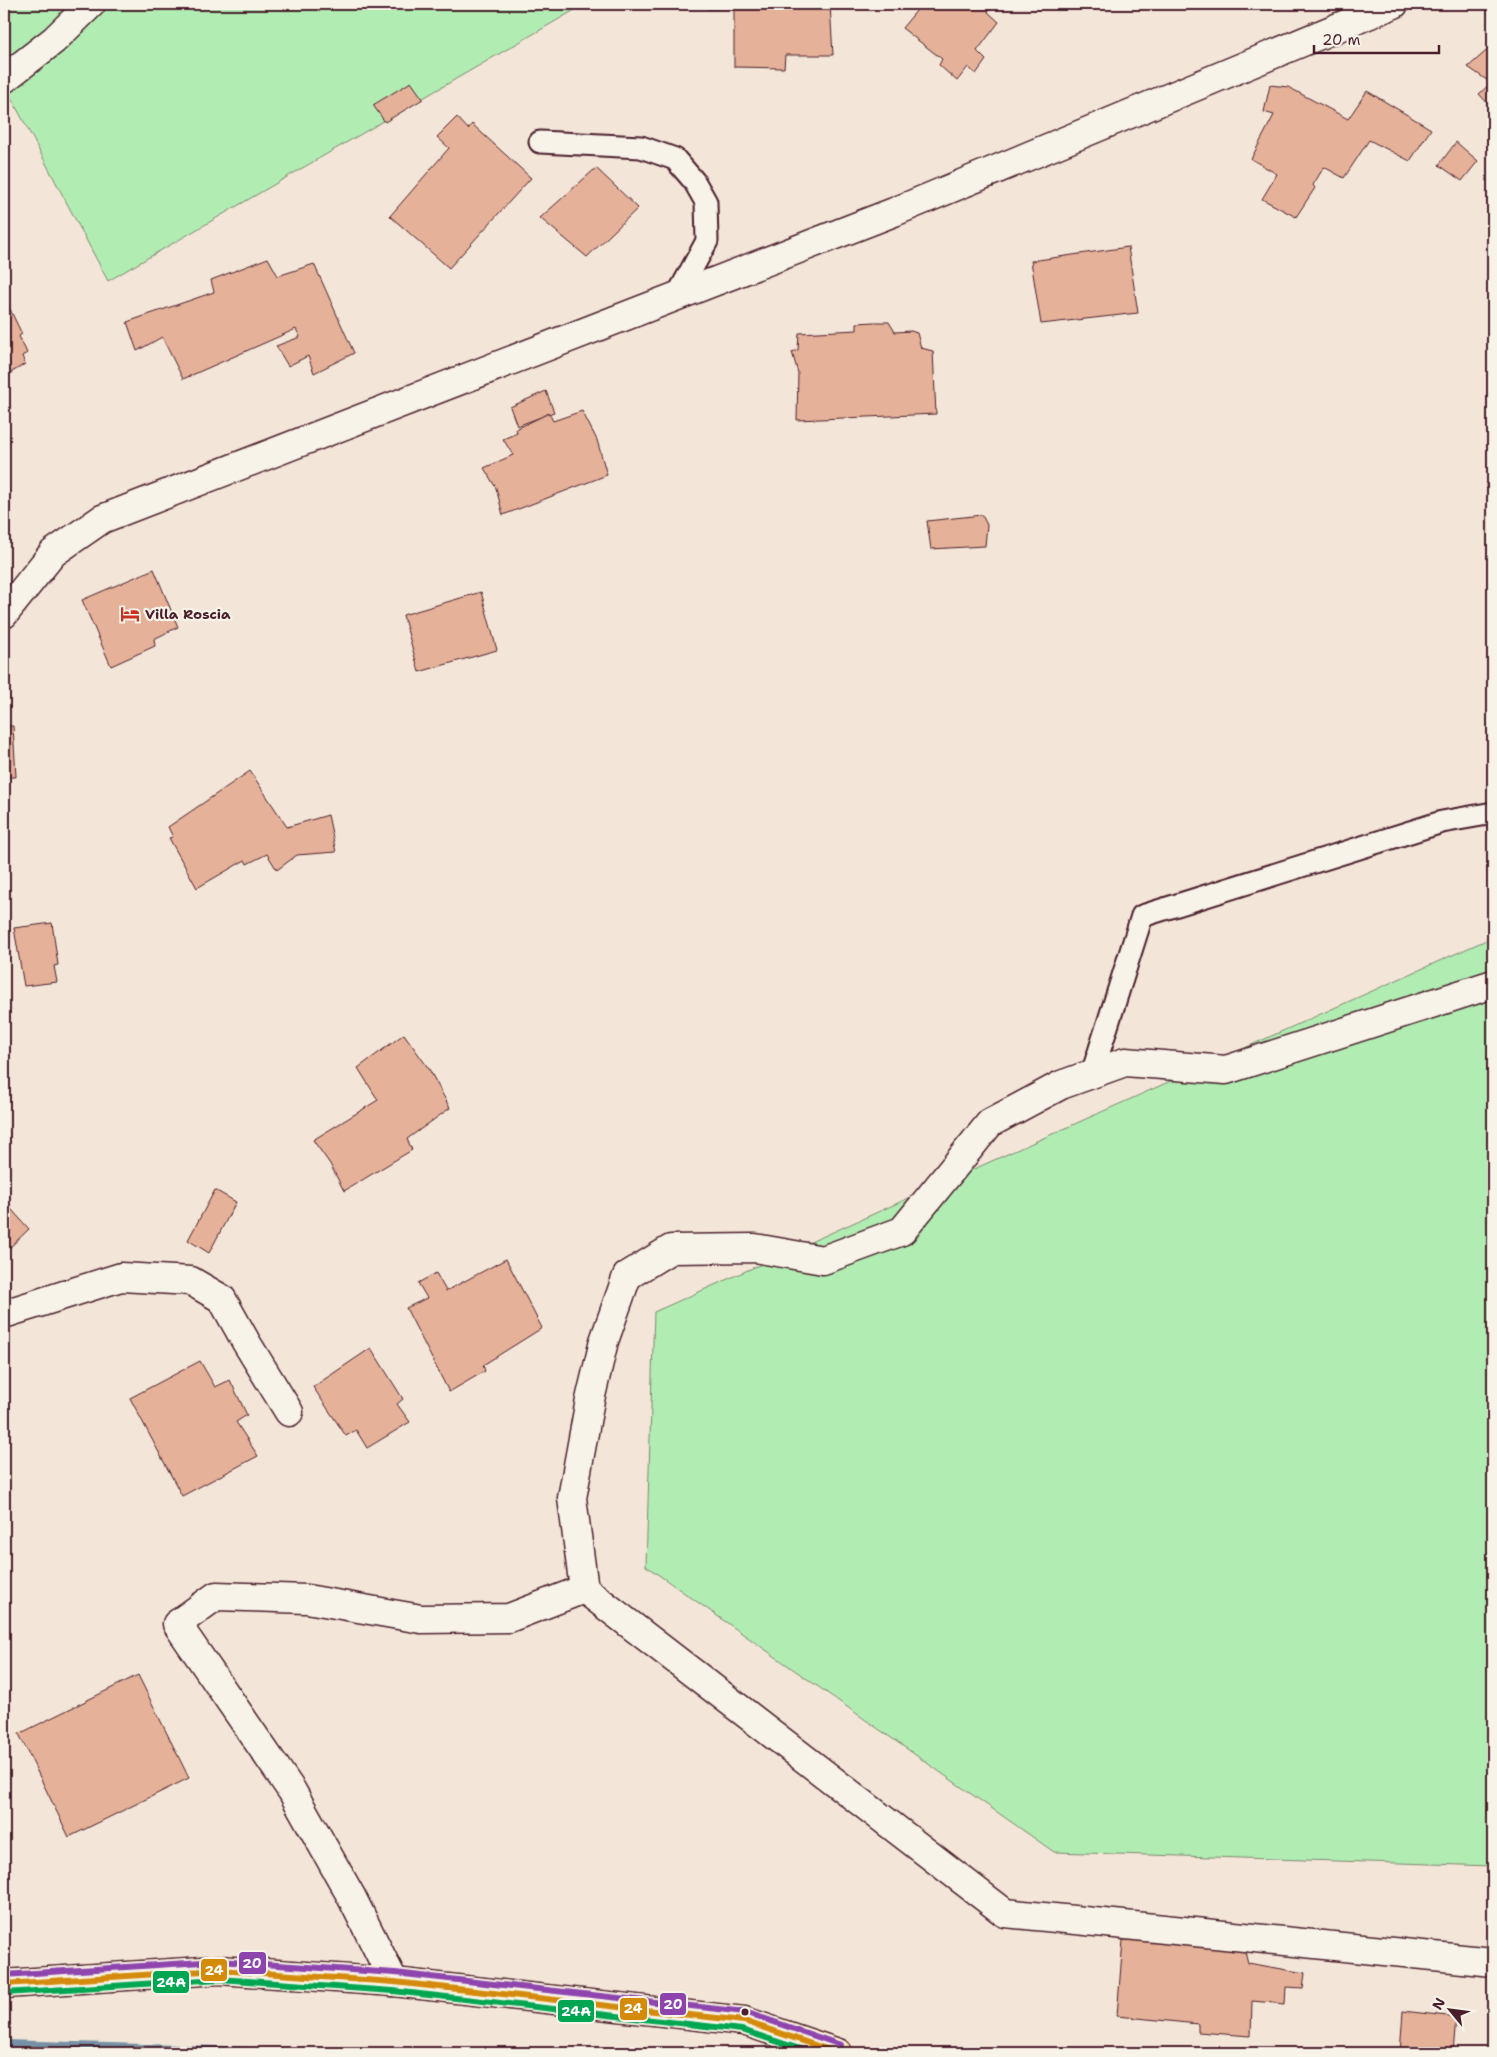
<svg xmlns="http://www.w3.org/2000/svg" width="1497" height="2057" font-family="'Shantell Sans',sans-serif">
  <rect width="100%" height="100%" fill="#f3e6d8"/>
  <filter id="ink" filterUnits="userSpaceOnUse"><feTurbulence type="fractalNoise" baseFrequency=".02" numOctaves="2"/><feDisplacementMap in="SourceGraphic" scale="10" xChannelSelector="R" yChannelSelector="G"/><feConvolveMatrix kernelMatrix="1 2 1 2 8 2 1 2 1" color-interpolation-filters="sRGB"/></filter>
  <g filter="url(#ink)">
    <!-- green -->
    <g fill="#b1edb3" stroke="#7e866f">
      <polygon points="4,4 585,4 108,281 4,84"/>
      <polygon points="1493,937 1493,1866 1054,1852 646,1566 654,1312"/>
    </g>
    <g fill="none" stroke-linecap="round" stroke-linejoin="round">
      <!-- stream -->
      <polyline stroke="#7691a5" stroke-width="12" points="4,2046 248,2053"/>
    </g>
    <!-- building -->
    <g fill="#e5b199" stroke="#4a1f2b">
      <polygon points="708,4 830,4 833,55 785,55 784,68 734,67 734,8 708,9"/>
      <polygon points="910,4 995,4 988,12 999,22 977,51 986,60 976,74 968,67 957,81 939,65 942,59 902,28 917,10"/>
      <polygon points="1493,45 1493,109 1479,94 1491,83 1468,67"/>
      <polygon points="411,82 423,99 385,122 373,105"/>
      <polygon points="1270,85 1288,87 1348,119 1367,91 1431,129 1410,161 1369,140 1344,178 1324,167 1313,185 1315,188 1296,217 1262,199 1277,174 1251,159 1274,115 1264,112"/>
      <polygon points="457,117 468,129 472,124 531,178 449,268 390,216 449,148 437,137"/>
      <polygon points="1456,142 1478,161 1462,181 1439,165"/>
      <polygon points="596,168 638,208 587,257 540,218"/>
      <polygon points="1128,247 1138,313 1041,324 1031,261"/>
      <polygon points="268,258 278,276 314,264 354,353 314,373 308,356 288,366 276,346 300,337 296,329 183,379 162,337 137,351 127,322 214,292 211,280"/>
      <polygon points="4,297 22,334 19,336 27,353 22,356 25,364 4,377"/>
      <polygon points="875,322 889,322 895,332 911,331 917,333 921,348 933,351 936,414 797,420 798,373 792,352 798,350 799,333 857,330 857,323"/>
      <polygon points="546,391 554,412 517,426 510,407"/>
      <polygon points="582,411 597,440 607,475 503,515 496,488 484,468 513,455 503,439 517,433 516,429 549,413 553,421"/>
      <polygon points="982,515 987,525 985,546 931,549 927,521"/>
      <polygon points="154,569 178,627 154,639 155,646 111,666 82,600"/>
      <polygon points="481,592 497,650 419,672 403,615"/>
      <polygon points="4,726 13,726 16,777 4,777"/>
      <polygon points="250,771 287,827 328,815 336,852 297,855 277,870 267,854 247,864 245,860 197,888 169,838 173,837 168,827"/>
      <polygon points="52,923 58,965 54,966 57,982 24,986 14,928"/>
      <polygon points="404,1034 429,1069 450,1108 407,1139 412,1150 344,1191 330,1164 313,1140 378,1100 358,1068"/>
      <polygon points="215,1190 236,1202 209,1253 188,1240"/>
      <polygon points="4,1201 29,1229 4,1253"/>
      <polygon points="506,1259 542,1328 483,1365 485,1371 449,1392 406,1308 427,1298 418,1283 436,1273 446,1291"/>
      <polygon points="371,1348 403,1399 397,1404 410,1422 367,1448 356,1430 346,1436 313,1387"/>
      <polygon points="200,1361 215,1387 230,1380 247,1415 236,1422 258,1456 182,1496 130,1398"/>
      <polygon points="138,1675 189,1778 69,1837 19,1734"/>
      <polygon points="1123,1940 1171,1940 1245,1951 1248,1963 1305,1973 1303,1988 1286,1987 1285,2004 1252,2001 1251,2036 1198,2032 1198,2024 1117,2016"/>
      <polygon points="1403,2011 1456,2017 1453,2053 1400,2053"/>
    </g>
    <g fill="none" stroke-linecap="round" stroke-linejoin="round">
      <!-- service casing -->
      <g stroke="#4a1f2b" stroke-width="25">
        <g id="service">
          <polyline points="540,142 641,147 675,159 694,181 706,202 707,241 677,296"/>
          <polyline points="1092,1074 1142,916 1442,822 1493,813"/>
        </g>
      </g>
      <!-- minor casing -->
      <g stroke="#4a1f2b" stroke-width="31">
        <g id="minor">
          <polyline points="4,79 54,40 91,4"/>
          <polyline points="4,614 53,553 102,519 894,212 1394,4"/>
          <polyline points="4,1314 121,1277 191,1281 222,1299 246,1342 289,1412"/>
          <polyline points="584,1589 572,1498 590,1400 604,1341 627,1276 671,1249 755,1248 823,1260 902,1231 990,1123 1061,1085 1125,1062 1226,1070 1493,984"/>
          <polyline points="394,1982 351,1896 292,1791 177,1624 216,1596 307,1599 421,1619 509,1618 584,1589 1005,1913 1493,1962"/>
        </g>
      </g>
      <!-- primary casing -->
      <g stroke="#4a1f2b" stroke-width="31">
        <polyline id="primary" points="4,1984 219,1970 394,1982 744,2021 838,2053"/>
      </g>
      <!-- service -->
      <use href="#service" stroke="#f7f3e8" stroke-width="21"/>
      <!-- minor -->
      <use href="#minor" stroke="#f7f3e8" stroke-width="28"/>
      <!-- primary -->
      <use href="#primary" stroke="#fdde96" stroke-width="28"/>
      <!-- bus-1 casing -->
      <g stroke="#f7f3e8" stroke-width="10">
        <polyline id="bus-1" points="4,1984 219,1970 394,1982 744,2021 838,2053"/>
      </g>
      <!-- bus-2 casing -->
      <g stroke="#f7f3e8" stroke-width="10">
        <polyline id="bus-2" points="5,1993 219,1979 393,1991 742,2030 812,2053"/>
      </g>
      <!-- bus-3 casing -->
      <g stroke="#f7f3e8" stroke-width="10">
        <polyline id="bus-3" points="4,1975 218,1961 395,1973 745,2012 841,2045"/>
      </g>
      <!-- bus-1 -->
      <use href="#bus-1" stroke="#d48b09" stroke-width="6"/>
      <!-- bus-2 -->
      <use href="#bus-2" stroke="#00a651" stroke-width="6"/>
      <!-- bus-3 -->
      <use href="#bus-3" stroke="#8e44ad" stroke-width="6"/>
    </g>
  </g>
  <!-- icons -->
  <defs>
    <g id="hotel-bare" transform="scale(1.5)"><path d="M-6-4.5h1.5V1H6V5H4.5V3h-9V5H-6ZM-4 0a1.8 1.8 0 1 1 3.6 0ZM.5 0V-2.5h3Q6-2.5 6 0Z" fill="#c8321e" stroke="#f7f3e8" stroke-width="2.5" paint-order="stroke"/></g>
  </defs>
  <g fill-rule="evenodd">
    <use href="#hotel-bare" x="130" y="614"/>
  </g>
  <!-- markers -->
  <circle fill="#4a1f2b" stroke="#f7f3e8" stroke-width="2" cx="745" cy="2012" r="4.5"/>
  <g text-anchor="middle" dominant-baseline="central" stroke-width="4.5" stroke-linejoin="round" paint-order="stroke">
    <!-- poi labels -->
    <g font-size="14" font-weight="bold" fill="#4a1f2b" stroke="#f7f3e8" text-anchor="start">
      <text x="145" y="614">Villa Roscia</text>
    </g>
  </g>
  <g stroke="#f7f3e8" stroke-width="2">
    <rect x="238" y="1951" width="29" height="24" rx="5" fill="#8e44ad"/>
    <rect x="200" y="1958" width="28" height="24" rx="5" fill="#d48b09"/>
    <rect x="152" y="1970" width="38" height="24" rx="5" fill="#00a651"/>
    <rect x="659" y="1992" width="28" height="24" rx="5" fill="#8e44ad"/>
    <rect x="619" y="1997" width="29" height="24" rx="5" fill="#d48b09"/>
    <rect x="557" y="1999" width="38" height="24" rx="5" fill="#00a651"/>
  </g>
  <g font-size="14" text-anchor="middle" font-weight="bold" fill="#fff">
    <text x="252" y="1968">20</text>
    <text x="214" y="1975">24</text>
    <text x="171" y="1987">24A</text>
    <text x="673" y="2009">20</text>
    <text x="633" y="2013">24</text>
    <text x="576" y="2016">24A</text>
  </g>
  <!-- margin -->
  <rect width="1497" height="2057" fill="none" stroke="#f7f3e8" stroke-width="20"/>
  <rect x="10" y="10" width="1477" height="2037" fill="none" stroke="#4a1f2b" stroke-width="2" filter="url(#ink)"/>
  <!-- north arrow -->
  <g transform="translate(1450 2010) rotate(299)" stroke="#f7f3e8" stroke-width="4" paint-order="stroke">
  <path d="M0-4L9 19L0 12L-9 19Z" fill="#4a1f2b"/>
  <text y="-8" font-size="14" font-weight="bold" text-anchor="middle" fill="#4a1f2b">N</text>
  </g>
  <!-- scale -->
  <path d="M1314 45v8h125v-8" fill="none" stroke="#4a1f2b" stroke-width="2.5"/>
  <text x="1322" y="45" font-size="15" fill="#4a1f2b" stroke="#f7f3e8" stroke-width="4" paint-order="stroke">20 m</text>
</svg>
